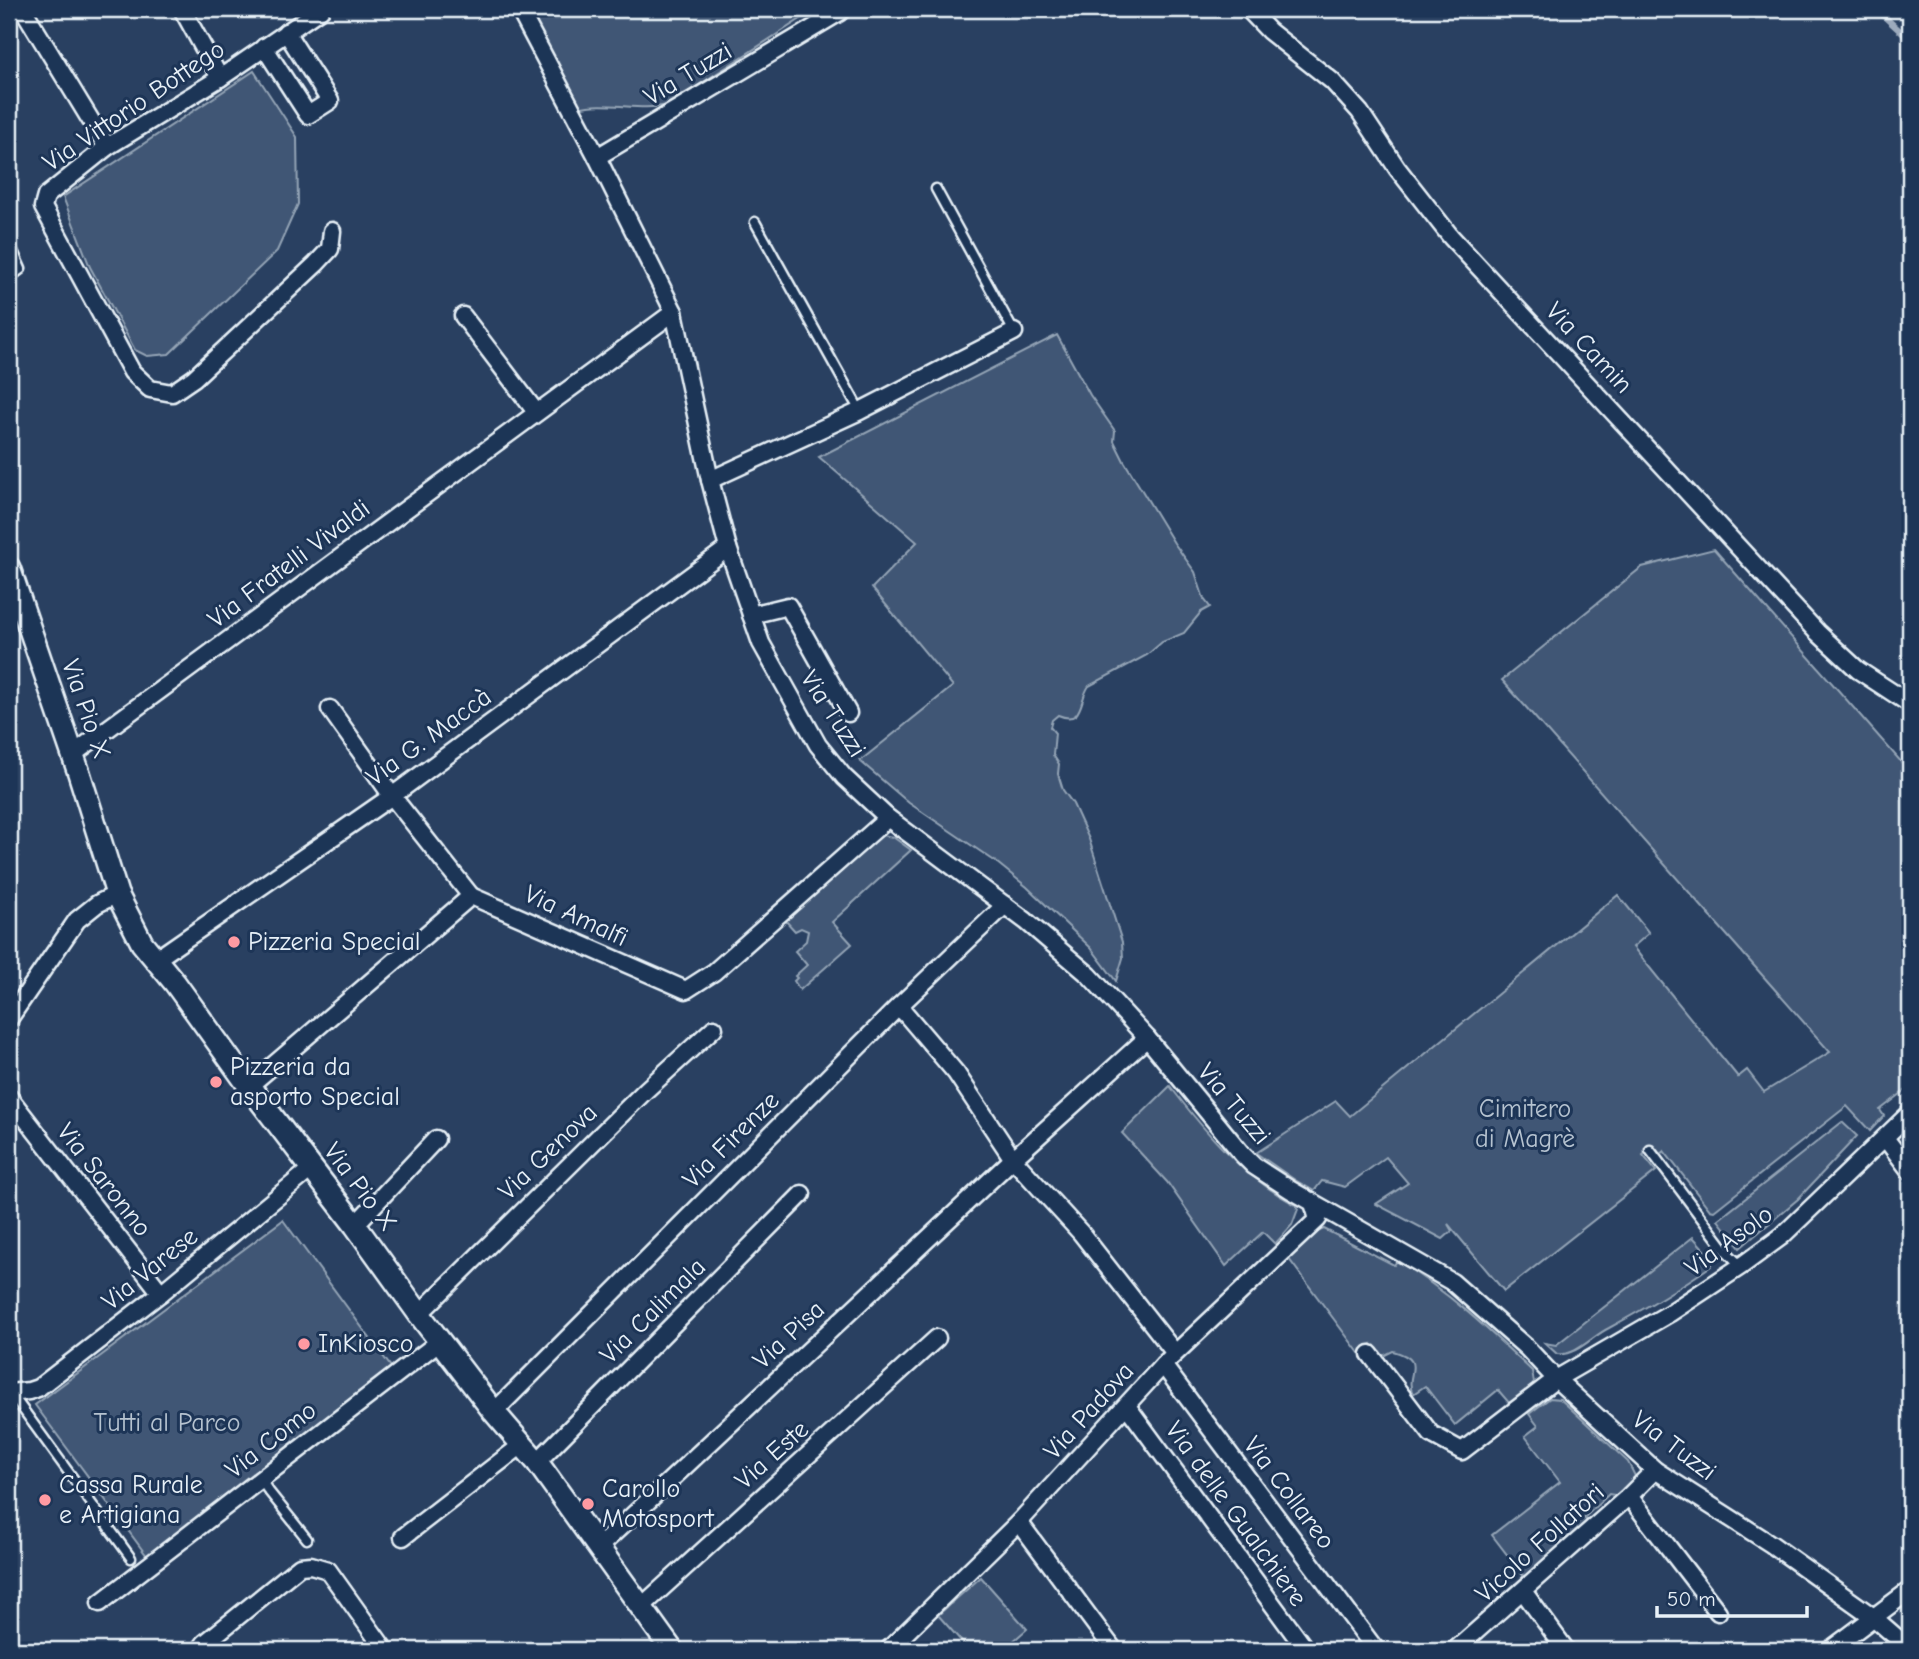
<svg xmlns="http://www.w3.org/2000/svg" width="1919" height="1659" font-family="'Comic Neue',sans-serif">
  <rect width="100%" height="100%" fill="#294061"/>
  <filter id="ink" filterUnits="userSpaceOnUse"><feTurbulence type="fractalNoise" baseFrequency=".0143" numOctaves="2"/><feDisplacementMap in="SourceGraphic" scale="14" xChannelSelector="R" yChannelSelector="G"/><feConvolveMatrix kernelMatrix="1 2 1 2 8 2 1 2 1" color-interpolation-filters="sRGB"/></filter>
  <g filter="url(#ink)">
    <!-- green -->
    <g fill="#415774" stroke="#94a4b6" stroke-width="2">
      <path d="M526 9H816L668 105C638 112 607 100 577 108Z"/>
      <polygon points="254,71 297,137 298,204 277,251 169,354 147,356 135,350 90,267 63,197"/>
      <path d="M1057 335 1090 395 1115 431 1114 441 1124 461 1174 543 1195 572 1204 599 1210 607 1201 612 1184 633 1162 642 1147 655 1089 686C1079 699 1084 726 1058 715L1052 720 1050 727 1055 733 1053 755 1059 764 1058 774 1063 790 1073 804 1089 839 1122 942 1123 958 1116 981 1091 948 1027 887 996 862 909 803 860 761 953 686 872 588 917 542 819 457Z"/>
      <polygon points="1714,549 1910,772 1910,1087 1880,1110 1884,1116 1870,1131 1847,1106 1714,1211 1710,1210 1664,1151 1660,1154 1653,1146 1643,1155 1656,1171 1504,1291 1448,1224 1452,1231 1443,1239 1376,1204 1408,1183 1386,1157 1345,1187 1322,1181 1314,1191 1295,1180 1256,1153 1336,1101 1350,1116 1618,895 1649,933 1633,947 1738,1077 1747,1070 1764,1092 1830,1052 1502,680 1642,567"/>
      <polygon points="882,835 893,837 911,850 832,922 852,944 800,990 794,981 797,978 795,976 807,965 795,951 806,941 808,931 801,928 795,931 785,920"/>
      <path d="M1170 1086C1205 1132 1244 1178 1296 1205L1298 1209 1292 1225 1275 1244 1263 1232 1226 1266 1167 1182 1122 1133Z"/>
      <polygon points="1842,1122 1857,1136 1798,1199 1740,1248 1718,1220"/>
      <polygon points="283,1220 391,1367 147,1556 35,1405"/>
      <path d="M1324 1229 1394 1265 1397 1261C1449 1292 1488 1329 1532 1371L1534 1383 1532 1387 1510 1404 1498 1390 1455 1425 1425 1386 1413 1394C1403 1374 1429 1361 1393 1351L1381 1357 1372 1344 1359 1353 1289 1259 1317 1232Z"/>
      <path d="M1693 1237 1714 1260 1711 1266C1678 1289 1644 1309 1609 1328 1592 1336 1577 1356 1557 1354L1545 1343 1556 1345Z"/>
      <polygon points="1550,1398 1560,1399 1570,1408 1628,1462 1636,1478 1620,1496 1609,1494 1584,1518 1589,1523 1525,1578 1492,1535 1560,1482 1525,1436 1538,1426 1529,1414"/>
      <polygon points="981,1577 1027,1629 1003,1650 969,1650 938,1615"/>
    </g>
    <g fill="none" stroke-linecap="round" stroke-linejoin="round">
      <!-- stream -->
      <polyline stroke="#9dabbd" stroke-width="6" points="1876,9 1910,40"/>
      <!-- service casing -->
      <g stroke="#e8f1f8" stroke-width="13">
        <g id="service">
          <polyline points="936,189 1014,332"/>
          <polyline points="755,222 860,411"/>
          <polyline points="9,242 21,269 9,278"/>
          <polyline points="1650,1150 1727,1252 1741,1266"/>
          <polyline points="11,1393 131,1558"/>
          <polyline points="264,1477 263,1483 267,1489 307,1539"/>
        </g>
      </g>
      <!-- minor casing -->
      <g stroke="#e8f1f8" stroke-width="21">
        <g id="minor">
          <polyline points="23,9 107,147"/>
          <polyline points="182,9 220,78"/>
          <polyline points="321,9 220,78 107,147 46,196 43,207 132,372 150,389 172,393 194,378 316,264 330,249 332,231"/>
          <polyline points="519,9 597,157 674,312 710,480 728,548 761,643 818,745 844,777 888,818 1026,921 1089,975 1147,1038 1242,1154 1254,1166 1291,1190 1452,1282 1527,1348 1556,1379 1655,1470 1771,1544 1872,1616 1910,1649"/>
          <polyline points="1248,9 1269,31 1332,81 1360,112 1397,168 1451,237 1817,632 1858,670 1910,704"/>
          <polyline points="264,47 308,115 330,101 286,32"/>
          <polyline points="597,157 840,12"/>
          <polyline points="463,316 536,412"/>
          <polyline points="710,480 860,411 1014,332"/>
          <polyline points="751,615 788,606 848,713"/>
          <polyline points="330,709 392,796 471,896"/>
          <polyline points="72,755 674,312"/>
          <polyline points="155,960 392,796 728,548"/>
          <polyline points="899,1006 956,1073 1013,1159 1081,1233 1175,1353"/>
          <polyline points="9,1019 77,920 97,904 117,894"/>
          <polyline points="249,1086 471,896 686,990 714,972 888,818"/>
          <polyline points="9,1097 161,1293"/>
          <polyline points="1886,1139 1910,1171"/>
          <polyline points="355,1225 436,1139"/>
          <polyline points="419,1314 646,1090 714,1028"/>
          <polyline points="1370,1354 1431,1434 1462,1451 1556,1379 1670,1313 1741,1266 1782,1236 1910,1113"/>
          <polyline points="1163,1365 1376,1650"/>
          <polyline points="9,1393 29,1391 38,1388 161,1293 311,1169"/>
          <polyline points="1127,1406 1306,1650"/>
          <polyline points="494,1412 899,1006 1005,905"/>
          <polyline points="537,1462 802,1194"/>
          <polyline points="1629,1496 1718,1612"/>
          <polyline points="1019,1522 1114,1650"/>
          <polyline points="403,1537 523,1444"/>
          <polyline points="599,1547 1013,1159 1147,1038"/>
          <polyline points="1523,1591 1566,1650"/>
          <polyline points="100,1603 440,1341"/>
          <polyline points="640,1608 937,1338"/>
          <polyline points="200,1650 205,1643 300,1566 311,1565 328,1570 385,1650"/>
          <polyline points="888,1650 1019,1522 1163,1365 1318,1219 1313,1203"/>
          <polyline points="1455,1650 1629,1496 1655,1470"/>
          <polyline points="1830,1650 1910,1590"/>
        </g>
      </g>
      <!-- tertiary casing -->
      <g stroke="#e8f1f8" stroke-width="26">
        <polyline id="tertiary" points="9,568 79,773 117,894 142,943 175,983 249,1086 355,1225 419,1314 494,1412 537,1462 672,1650"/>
      </g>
      <!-- service -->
      <use href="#service" stroke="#1d3557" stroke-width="8"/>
      <!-- minor -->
      <use href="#minor" stroke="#1d3557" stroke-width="16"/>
      <!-- tertiary -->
      <use href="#tertiary" stroke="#1d3557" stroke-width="21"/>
    </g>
  </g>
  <!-- markers -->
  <g fill="#ff9aa2" stroke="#1d3557" stroke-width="2.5">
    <circle cx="234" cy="942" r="7"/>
    <circle cx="216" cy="1082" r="7"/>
    <circle cx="304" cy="1344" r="7"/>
    <circle cx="45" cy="1500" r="7"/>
    <circle cx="588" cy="1504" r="7"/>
  </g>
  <g text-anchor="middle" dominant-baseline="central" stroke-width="6" stroke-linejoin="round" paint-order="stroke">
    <!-- street labels -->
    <g font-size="26" fill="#e8f1f8" stroke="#1d3557">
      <text transform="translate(688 74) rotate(-31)">Via Tuzzi</text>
      <text transform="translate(134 106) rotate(-34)">Via Vittorio Bottego</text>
      <text transform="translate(1589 348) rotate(47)">Via Camin</text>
      <text transform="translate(289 564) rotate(-37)">Via Fratelli Vivaldi</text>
      <text transform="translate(86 709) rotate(71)">Via Pio X</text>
      <text transform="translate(833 714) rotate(57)">Via Tuzzi</text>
      <text transform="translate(429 737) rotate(-36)">Via G. Maccà</text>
      <text transform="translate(576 916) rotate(25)">Via Amalfi</text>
      <text transform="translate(1234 1104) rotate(50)">Via Tuzzi</text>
      <text transform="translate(731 1140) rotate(-45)">Via Firenze</text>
      <text transform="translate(548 1152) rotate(-44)">Via Genova</text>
      <text transform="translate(104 1180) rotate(52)">Via Saronno</text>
      <text transform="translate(360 1187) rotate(53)">Via Pio X</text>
      <text transform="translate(1729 1241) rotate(-36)">Via Asolo</text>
      <text transform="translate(150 1269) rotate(-39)">Via Varese</text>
      <text transform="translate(653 1311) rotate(-45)">Via Calimala</text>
      <text transform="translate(789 1335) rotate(-43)">Via Pisa</text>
      <text transform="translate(1089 1411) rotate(-48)">Via Padova</text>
      <text transform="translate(271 1440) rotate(-38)">Via Como</text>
      <text transform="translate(1674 1446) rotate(37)">Via Tuzzi</text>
      <text transform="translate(772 1455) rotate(-42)">Via Este</text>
      <text transform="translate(1289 1493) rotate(53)">Via Collareo</text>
      <text transform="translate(1236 1514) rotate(54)">Via delle Gualchiere</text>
      <text transform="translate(1540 1543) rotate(-42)">Vicolo Follatori</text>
    </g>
    <!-- poi labels -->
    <g font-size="26" fill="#e8f1f8" stroke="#1d3557" text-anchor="start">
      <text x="248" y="942">Pizzeria Special</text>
      <text x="230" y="1067">Pizzeria da<tspan x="230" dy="30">asporto Special</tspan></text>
      <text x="318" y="1344">InKiosco</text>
      <text x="59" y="1485">Cassa Rurale<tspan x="59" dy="30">e Artigiana</tspan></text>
      <text x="602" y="1489">Carollo<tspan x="602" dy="30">Motosport</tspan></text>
    </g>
    <!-- park labels -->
    <g font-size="26" fill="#b6c3d0" stroke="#1d3557">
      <text x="1525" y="1109">Cimitero<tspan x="1525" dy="30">di Magrè</tspan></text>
      <text x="167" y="1423">Tutti al Parco</text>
    </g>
  </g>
  <!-- margin -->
  <rect width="1919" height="1659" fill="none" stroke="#1d3557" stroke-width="35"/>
  <rect x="18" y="18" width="1884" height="1624" fill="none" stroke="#e8f1f8" stroke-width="2.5" filter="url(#ink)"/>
  <!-- scale -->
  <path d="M1657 1606v10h150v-10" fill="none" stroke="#e8f1f8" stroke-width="3.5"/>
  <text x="1667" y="1606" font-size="21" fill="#e8f1f8" stroke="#1d3557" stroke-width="5" paint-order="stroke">50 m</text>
</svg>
